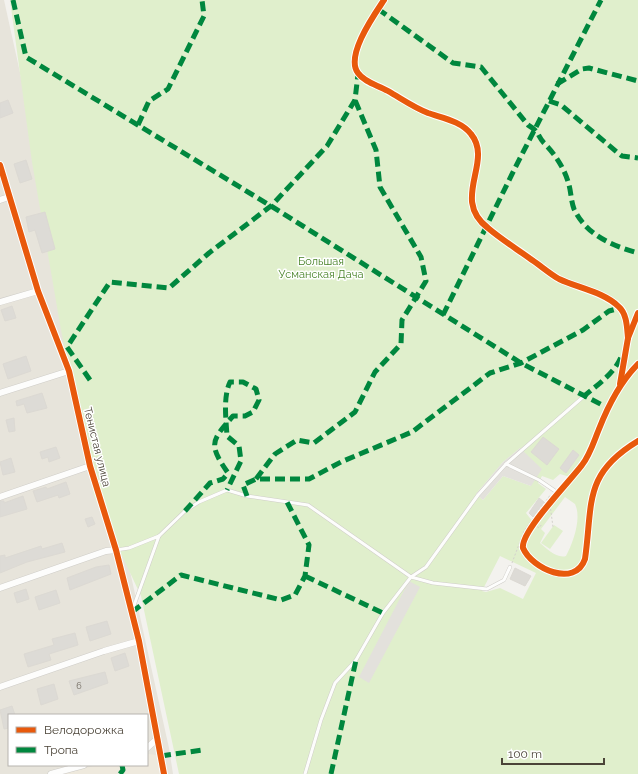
<svg xmlns="http://www.w3.org/2000/svg" width="638" height="774" font-family="Raleway,sans-serif">
  <rect width="100%" height="100%" fill="#f3f2ee"/>
  <!-- residential -->
  <path fill="#e7e4db" fill-rule="evenodd" d="M0 0H4L169 748 173 774H0ZM9 715H147V765H9Z"/>
  <!-- education -->
  <polygon fill="#eee9dd" points="147,754 158,755 161,774 65,774 97,765 147,765"/>
  <!-- green -->
  <g fill="#e0efcc" fill-rule="evenodd">
    <path d="M10 0H638V774H179L141 596 94 496 61 330 32 162ZM520 448 531 486 503 476 483 500 476 494 503 462ZM560 474 570 477 533 522 526 513 546 489 538 483 542 476 553 480ZM565 497 575 504C582 518 573 543 566 556 557 559 546 548 540 543L545 533 541 529ZM500 556 536 573 523 599 500 588 486 592 482 591Z"/>
    <polygon points="554,525 563,531 550,549 541,543"/>
  </g>
  <!-- parking -->
  <g fill="#e3e1dc">
    <polygon points="520,448 542,469 531,486 503,476 483,500 476,494 503,462"/>
    <polygon points="409,581 420,587 369,683 359,677"/>
  </g>
  <!-- building -->
  <g fill="#dddbd6" stroke="#dcd9d3">
    <polygon points="8,100 13,113 0,118 0,103"/>
    <polygon points="26,160 32,179 20,183 14,164"/>
    <polygon points="45,212 55,249 42,253 35,230 29,232 26,217"/>
    <polygon points="12,306 16,318 5,321 1,310"/>
    <polygon points="26,356 31,371 8,379 3,364"/>
    <polygon points="42,393 47,408 27,413 24,404 17,406 16,401"/>
    <polygon points="14,418 15,431 9,432 6,420"/>
    <polygon points="543,437 559,449 547,465 531,452"/>
    <polygon points="56,447 60,458 49,462 48,457 42,459 40,452"/>
    <polygon points="573,450 579,455 566,473 560,468"/>
    <polygon points="11,458 15,472 3,475 0,462"/>
    <polygon points="66,482 70,494 59,498 58,495 37,502 33,491 46,487 47,489"/>
    <polygon points="23,496 27,509 0,517 0,501 4,501 4,503"/>
    <polygon points="539,498 544,502 533,517 529,513"/>
    <polygon points="92,517 95,524 88,527 85,519"/>
    <polygon points="62,543 65,552 27,562 0,573 0,556 5,555 5,558 41,546 42,549"/>
    <polygon points="109,565 111,574 70,590 67,578 96,567"/>
    <polygon points="515,568 531,576 525,586 510,579"/>
    <polygon points="26,589 29,599 17,603 14,593"/>
    <polygon points="56,590 60,603 39,610 35,597"/>
    <polygon points="107,621 111,634 90,641 86,627"/>
    <polygon points="75,633 78,645 49,654 51,660 28,667 24,654 54,645 52,639"/>
    <polygon points="125,653 129,666 115,671 111,658"/>
    <polygon points="105,672 108,683 74,695 69,681"/>
    <polygon points="54,684 58,699 41,705 37,689"/>
    <polygon points="12,706 15,715 9,715 9,728 4,729 0,710"/>
  </g>
  <g fill="none" stroke-linecap="round" stroke-linejoin="round">
    <!-- lane casing -->
    <g stroke="#cfcdc8" stroke-width="4">
      <g id="lane">
        <polyline points="506,464 583,397"/>
        <polyline points="159,536 185,511 199,502 227,490 247,496 308,505 411,577 433,583 487,589 504,580 510,567"/>
        <polyline points="116,550 129,548 159,536 132,611"/>
        <polyline points="305,774 321,720 335,683 356,660 383,613 411,577 426,567 478,495 506,464 539,480 558,493"/>
      </g>
    </g>
    <!-- street casing -->
    <g stroke="#cfcdc8" stroke-width="7">
      <g id="street">
        <polyline points="0,165 38,291 69,371 90,466 116,550 139,641 164,774"/>
        <polyline points="0,200 9,197"/>
        <polyline points="0,302 38,291"/>
        <polyline points="0,393 69,371"/>
        <polyline points="0,497 90,466"/>
        <polyline points="0,588 106,551 116,550"/>
        <polyline points="0,687 104,651 139,641"/>
        <polyline points="147,748 157,739"/>
        <polyline points="51,774 84,765"/>
      </g>
    </g>
    <!-- path -->
    <g stroke="#d3d1cc" stroke-width="1" stroke-dasharray="2 2" stroke-linecap="butt">
      <polyline points="549,497 553,527"/>
      <polyline points="534,519 531,522 539,528 542,524"/>
      <polyline points="512,563 524,531 551,494"/>
    </g>
    <!-- lane -->
    <use href="#lane" stroke="#fdfdfc" stroke-width="3"/>
    <!-- street -->
    <use href="#street" stroke="#fdfdfc" stroke-width="6"/>
    <!-- quiet -->
    <g stroke="#00873e" stroke-width="5" stroke-dasharray="10 5" stroke-linecap="butt">
      <polyline points="13,0 26,57 271,206 521,363 608,408"/>
      <path d="M378 9 453 63 481 67 528 125C541 133 536 134 544 143 555 154 565 169 569 185 571 192 571 201 574 209 586 235 613 246 638 253"/>
      <polyline points="557,84 582,69 589,68 638,81"/>
      <polyline points="549,101 561,105 618,153 622,156 638,158"/>
      <polyline points="138,125 149,101 168,89 204,16 202,0"/>
      <polyline points="443,315 515,168 601,0"/>
      <polyline points="90,380 67,347 110,282 169,288 209,253 271,206 327,146 355,100 358,74"/>
      <path d="M583 397C597 385 614 374 621 357"/>
      <polyline points="256,479 275,454 297,440 314,443 355,412 375,372 401,344 402,320 426,281 421,257 380,187 376,150 355,100"/>
      <polyline points="247,496 243,485 256,479 309,479 341,462 412,432 490,373 521,363 583,330 609,311 620,308"/>
      <path d="M185 511 210 483 223 479 228 473C208 444 211 441 233 416H245L253 412 259 400 256 389 243 382H230C223 397 226 419 227 436L239 446 241 461 227 490"/>
      <polyline points="305,576 383,613"/>
      <polyline points="132,612 181,575 281,600 295,595 305,576 309,545 287,502"/>
      <polyline points="161,756 202,750"/>
      <polyline points="120,774 123,770 122,765"/>
      <polyline points="331,774 356,660"/>
    </g>
    <!-- cycleway casing -->
    <g stroke="#fff" stroke-width="8">
      <g id="cycleway">
        <path d="M384 0C374 15 345 56 358 73 365 83 378 85 388 91 402 99 413 107 428 113 442 118 461 121 471 134 494 162 450 199 488 228 502 240 517 249 532 260 541 266 550 274 559 279 578 288 604 292 619 307 627 314 627 328 628 338"/>
        <polyline points="0,165 38,291 69,371 90,466 116,550 139,641 164,774"/>
        <path d="M638 364C620 382 608 406 599 429 594 441 590 455 582 465 571 480 520 532 523 548 532 569 575 588 585 559 593 503 583 474 638 441"/>
        <polyline points="620,384 628,338 638,313"/>
      </g>
    </g>
    <!-- cycleway -->
    <use href="#cycleway" stroke="#e8590c" stroke-width="6"/>
  </g>
  <g text-anchor="middle" dominant-baseline="central" stroke-width="3" stroke-linejoin="round" paint-order="stroke">
    <!-- number labels -->
    <g font-size="9" fill="#706a60">
      <text x="79" y="686">6</text>
    </g>
    <!-- park labels -->
    <g font-size="11" fill="#478226" stroke="#fff">
      <text x="321" y="261">Большая<tspan x="321" dy="13">Усманская Дача</tspan></text>
    </g>
    <!-- street labels -->
    <g font-size="11" fill="#4b4438" stroke="#fff">
      <text transform="translate(97 447) rotate(76)">Тенистая улица</text>
    </g>
  </g>
  <!-- legend -->
  <rect x="8" y="714" width="140" height="52" fill="#ffffff" stroke="#b7b4af"/>
  <rect x="16" y="727" width="20" height="6" fill="#e8590c" stroke="#b7b4af"/>
  <text x="44" y="734" font-size="12" fill="#4b4438">Велодорожка</text>
  <rect x="16" y="747" width="20" height="6" fill="#00873e" stroke="#b7b4af"/>
  <text x="44" y="754" font-size="12" fill="#4b4438">Тропа</text>
  <!-- scale -->
  <path d="M502 758v6h102v-6" fill="none" stroke="#4b4438" stroke-width="2"/>
  <text x="508" y="758" font-size="12" fill="#4b4438" stroke="#ffffff" stroke-width="3" paint-order="stroke">100 m</text>
</svg>
